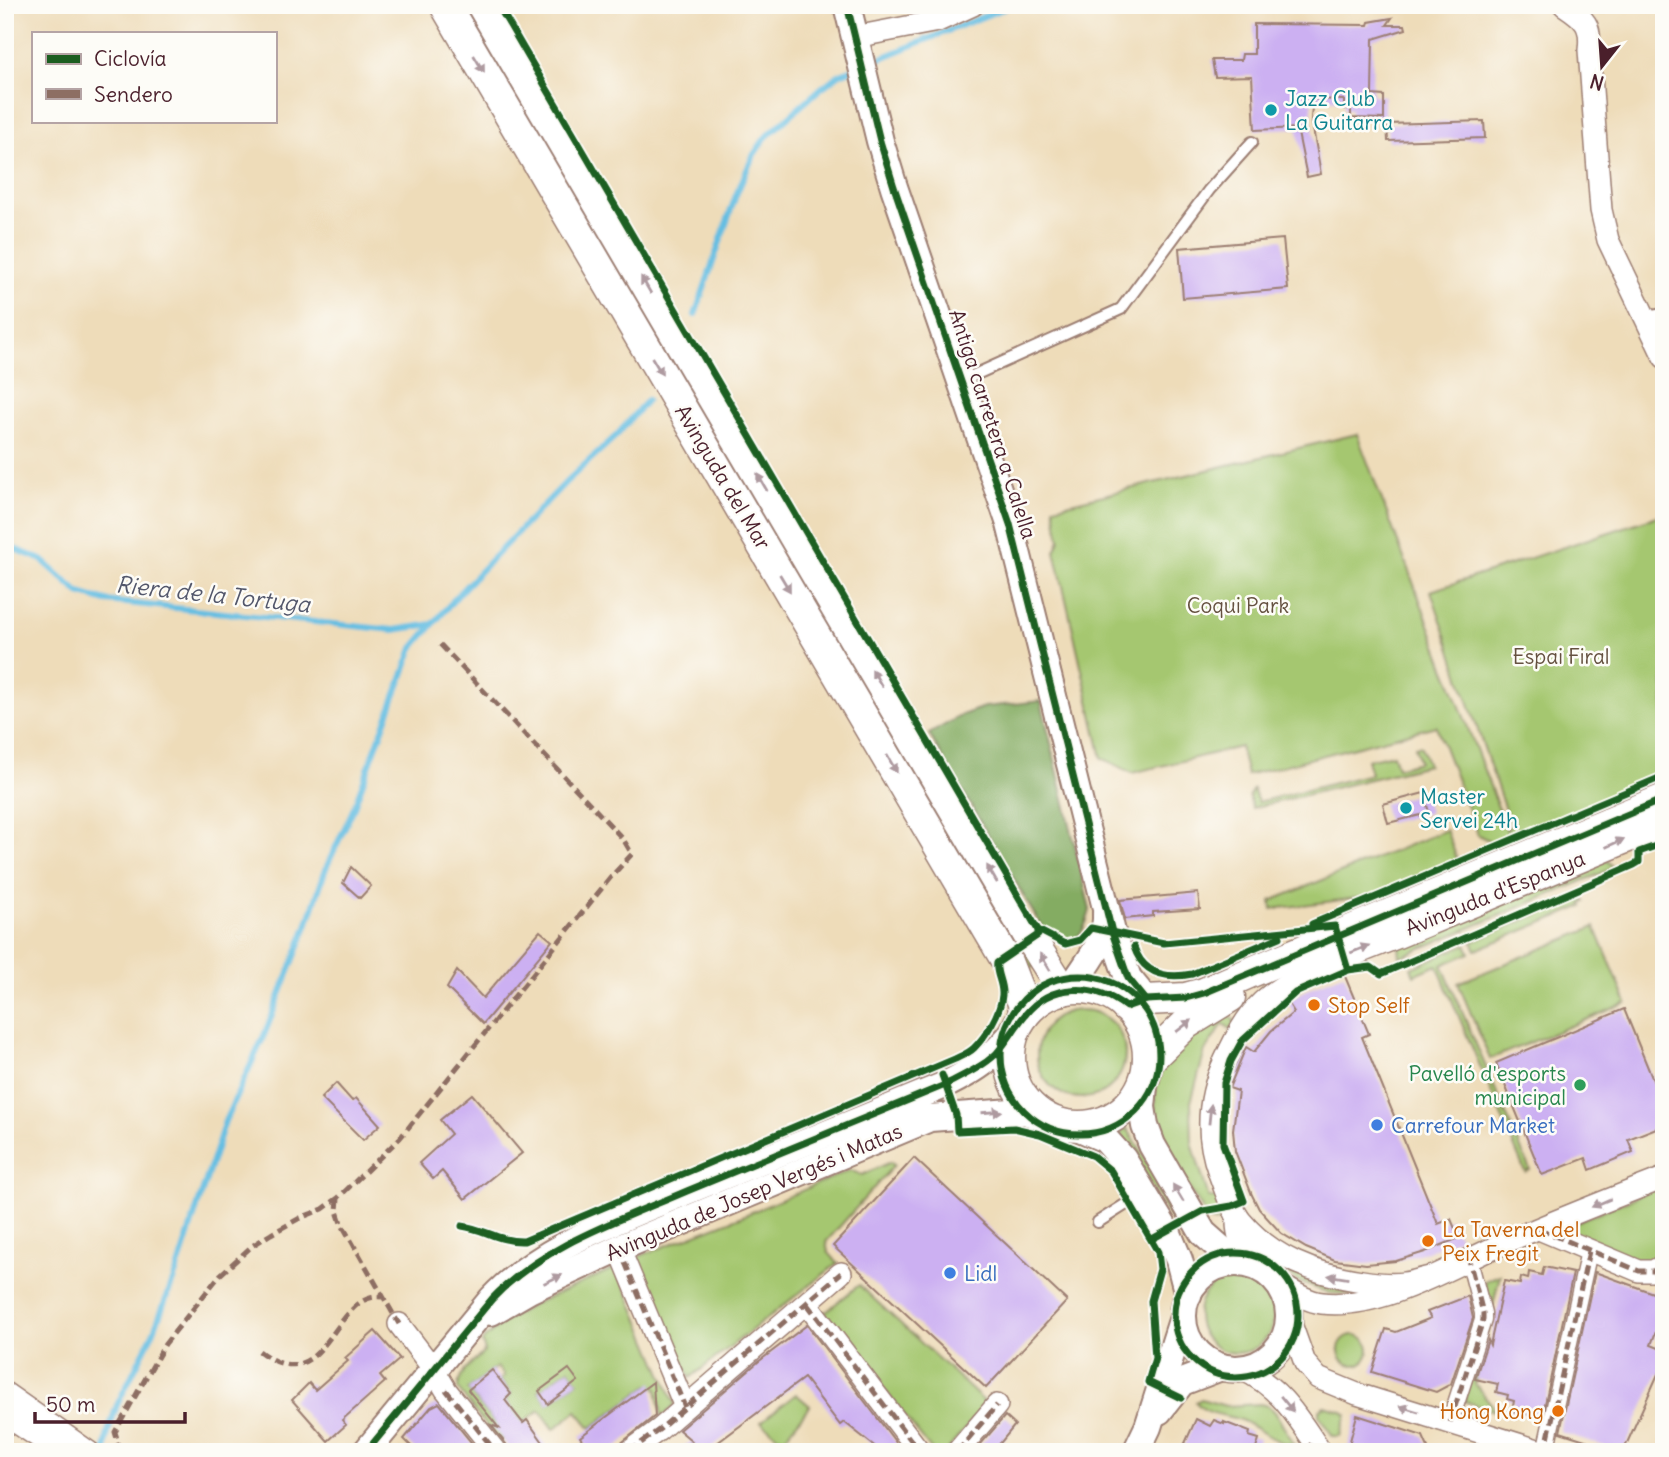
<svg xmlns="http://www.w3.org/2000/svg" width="1669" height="1457" font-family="Delius,sans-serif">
  <rect width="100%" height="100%" fill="#fdfcf7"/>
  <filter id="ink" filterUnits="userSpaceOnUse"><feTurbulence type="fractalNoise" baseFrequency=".0143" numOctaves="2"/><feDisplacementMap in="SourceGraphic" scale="14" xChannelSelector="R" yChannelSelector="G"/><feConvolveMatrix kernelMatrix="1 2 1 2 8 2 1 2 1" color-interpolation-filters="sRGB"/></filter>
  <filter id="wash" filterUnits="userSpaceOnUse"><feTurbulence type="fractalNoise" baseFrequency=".00686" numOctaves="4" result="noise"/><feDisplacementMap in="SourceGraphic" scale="28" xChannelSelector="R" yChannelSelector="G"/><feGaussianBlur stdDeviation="1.57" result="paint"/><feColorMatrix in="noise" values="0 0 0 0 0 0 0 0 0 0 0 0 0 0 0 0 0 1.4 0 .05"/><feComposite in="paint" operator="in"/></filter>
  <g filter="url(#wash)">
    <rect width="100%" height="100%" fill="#eedcb9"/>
    <!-- green -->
    <g fill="#a5c770" stroke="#78734e" stroke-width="2" fill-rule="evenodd">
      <polygon points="460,5 474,5 1035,966 1023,973"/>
      <polygon points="1357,434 1507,831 1510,825 1431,591 1664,514 1664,790 1496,860 1488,840 1478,835 1436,726 1247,775 1240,747 1132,773 1102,758 1055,551 1060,540 1054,507"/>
      <polygon points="1419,746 1421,747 1428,765 1252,808 1249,796 1253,789 1258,802 1371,774 1367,760 1393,754 1397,768 1419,762 1415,747"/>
      <polygon points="1446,830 1463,874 1428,889 1272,909 1271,901"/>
      <polygon points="1607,860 1614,868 1400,957 1399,946"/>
      <polygon points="1581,896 1585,902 1582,903 1583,906 1476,950 1472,942"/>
      <polygon points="1595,927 1627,1003 1490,1059 1458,983"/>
      <polygon points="1466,944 1470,953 1442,965 1530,1170 1525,1172 1437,965 1414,975 1411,968"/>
      <circle cx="1081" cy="1054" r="44"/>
      <path d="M1226 1013 1235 1021 1231 1029 1223 1024 1205 1051 1191 1102 1192 1143 1209 1198H1218L1226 1216C1221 1222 1217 1224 1210 1221 1183 1178 1138 1122 1161 1068 1164 1062 1167 1054 1172 1049 1188 1035 1209 1025 1226 1013Z"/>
      <polygon points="1127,1128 1180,1217 1171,1220 1120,1132"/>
      <polygon points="891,1162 894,1165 826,1242 828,1252 838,1263 690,1378 637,1257 740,1217 850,1170 862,1175"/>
      <polygon points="1664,1185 1664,1255 1645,1267 1554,1231"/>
      <polygon points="1249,1236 1356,1289 1351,1294 1329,1293 1299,1282 1270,1260 1255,1252"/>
      <path d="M613 1269 619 1273 675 1404 662 1418 657 1389 649 1385 591 1428 577 1411 554 1429 540 1410 498 1442 458 1389C458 1372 474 1362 485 1351L482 1343 484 1339 507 1320 534 1304ZM497 1367 504 1376 500 1380 511 1394 505 1400 511 1408 494 1422 468 1390ZM569 1369 578 1381 548 1403 539 1391Z"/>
      <polygon points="1500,1275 1475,1384 1493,1406 1494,1411 1464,1401 1487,1317 1485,1281"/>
      <circle cx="1236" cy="1315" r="38"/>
      <polygon points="859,1285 986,1403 946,1452 933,1452 824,1313"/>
      <circle cx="1354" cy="1350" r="15"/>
      <polygon points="796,1394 810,1406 783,1440 761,1422"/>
      <path d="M1201 1399 1226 1406 1260 1404 1268 1406 1275 1412 1294 1444C1277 1445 1258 1428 1243 1421 1229 1415 1204 1415 1196 1402Z"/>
      <polygon points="1324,1406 1342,1411 1347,1415 1340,1436 1333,1436 1319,1416 1319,1410"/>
    </g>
    <!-- forest -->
    <path fill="#84ac62" stroke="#676646" stroke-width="2" d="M1041 701 1090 910C1082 941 1073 949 1044 931L929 734 962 715 984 707Z"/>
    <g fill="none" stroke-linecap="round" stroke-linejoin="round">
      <!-- stream -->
      <g stroke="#65bee2" stroke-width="6">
        <polyline points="869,63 1012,5"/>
        <polyline points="695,315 736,195 753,156 765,138 820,89 840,74 856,68"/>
        <polyline points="5,545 42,560 79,593 106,601 394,630 433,624"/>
        <polyline points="105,1452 108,1432 117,1405 153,1333 176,1273 225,1121 263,1038 307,926 326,868 352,812 413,648 463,589 567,481 617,435 647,400"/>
      </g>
    </g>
    <g id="blocks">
      <!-- building -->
      <g fill="#ccb0f2">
        <polygon points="1392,18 1387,25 1405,25 1406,29 1373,39 1372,95 1384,96 1384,119 1351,118 1351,109 1344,109 1344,100 1313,99 1311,117 1321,174 1307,177 1297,128 1255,130 1252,76 1215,77 1212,60 1241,60 1242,54 1254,54 1254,24 1368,25 1369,22"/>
        <polygon points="1484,121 1485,138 1388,141 1387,124"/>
        <polygon points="1283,239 1288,289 1183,298 1179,248"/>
        <polygon points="1424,793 1429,813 1388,823 1383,804"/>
        <polygon points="351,867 371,886 360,898 343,883"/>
        <polygon points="1198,893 1200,909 1153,912 1153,916 1125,919 1120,900"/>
        <polygon points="540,931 552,941 483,1024 447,988 457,971 483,998"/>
        <polygon points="1344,974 1369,1034 1362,1037 1438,1224 1451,1219 1459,1238 1425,1252 1396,1261 1366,1264 1335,1260 1306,1248 1281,1233 1259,1209 1252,1195 1235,1151 1233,1130 1238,1091 1229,1088 1246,1047 1254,1052 1271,1031 1294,1012 1287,1001 1314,986"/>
        <polygon points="1624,1009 1664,1107 1664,1125 1628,1139 1633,1152 1590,1170 1586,1158 1542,1175 1496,1063"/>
        <polygon points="336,1083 352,1101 356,1098 380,1125 363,1140 321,1098"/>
        <polygon points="472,1094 522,1153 465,1199 442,1171 433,1179 419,1163 451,1134 440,1120"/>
        <polygon points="914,1158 1067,1301 986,1388 833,1246"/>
        <polygon points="1544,1267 1573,1273 1542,1418 1512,1411 1514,1401 1507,1399 1508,1395 1496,1392 1498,1384 1475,1379 1488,1340 1490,1345 1504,1281 1520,1284 1521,1277 1528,1279 1529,1272 1542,1275"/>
        <polygon points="1595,1272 1664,1297 1664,1310 1651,1345 1664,1350 1664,1376 1658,1374 1623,1452 1560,1432"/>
        <polygon points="1468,1296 1473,1318 1451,1384 1436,1392 1372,1372 1386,1329 1396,1332 1431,1318 1427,1312"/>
        <polygon points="807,1325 903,1452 882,1452 844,1422 840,1425 804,1378 705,1452 675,1452 692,1441 679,1430 758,1362"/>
        <polygon points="375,1331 400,1359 380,1376 385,1382 342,1420 346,1425 328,1441 292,1400 309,1383 315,1390 348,1361 345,1358"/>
        <polygon points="569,1369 578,1381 548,1404 539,1391"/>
        <polygon points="492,1370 511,1394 505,1400 523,1423 527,1420 548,1449 554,1452 509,1452 506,1444 491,1425 499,1428 468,1390"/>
        <polygon points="653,1382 655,1416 610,1452 591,1452 580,1437"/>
        <polygon points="439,1403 440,1404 479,1452 417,1452 404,1439 431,1407"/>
        <polygon points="1357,1415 1423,1436 1430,1452 1347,1452"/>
        <polygon points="1005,1416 1015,1425 993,1452 974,1452"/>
        <polygon points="1196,1419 1210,1426 1214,1420 1224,1424 1224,1422 1250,1432 1249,1436 1259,1439 1255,1452 1181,1452"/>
      </g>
    </g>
  </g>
  <g filter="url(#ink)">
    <use href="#blocks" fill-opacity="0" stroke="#9c7e72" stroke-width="2"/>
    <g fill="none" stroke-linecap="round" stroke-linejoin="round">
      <!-- service casing -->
      <g stroke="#9c7e72" stroke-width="14">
        <g id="service">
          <polyline points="1646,317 1664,314"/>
          <polyline points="961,381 1121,309 1209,190 1252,142"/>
          <polyline points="1098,1222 1142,1194"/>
        </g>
      </g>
      <!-- pedestrian casing -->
      <g stroke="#9c7e72" stroke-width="19">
        <g id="pedestrian">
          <polyline points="1450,1422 1483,1320 1483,1313 1469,1260"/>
          <polyline points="1545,1452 1589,1251"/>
        </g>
      </g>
      <!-- minor casing -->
      <g stroke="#9c7e72" stroke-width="24">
        <g id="minor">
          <path d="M1564 5C1585 19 1592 25 1589 50L1601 210 1608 240 1664 357"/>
          <polyline points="855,37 938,21 973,5"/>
          <path d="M1325 962C1304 974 1280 985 1262 1002 1245 1018 1235 1039 1225 1060 1208 1096 1205 1135 1219 1173 1225 1189 1230 1207 1241 1221 1272 1258 1315 1274 1362 1281 1375 1283 1391 1285 1404 1283 1413 1282 1421 1279 1430 1277"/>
          <path d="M1237 1215C1236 1237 1242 1249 1255 1266"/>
          <polyline points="1539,1229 1639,1271 1653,1271 1664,1265"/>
          <polyline points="619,1248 685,1407"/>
          <path d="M1278 1283C1292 1291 1306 1301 1322 1303 1381 1310 1452 1266 1504 1243 1557 1220 1610 1199 1664 1178"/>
          <polyline points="807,1304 920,1452"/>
          <polyline points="1290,1321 1305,1363 1318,1378 1357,1394 1544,1452"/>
          <polyline points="399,1324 434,1370 446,1390 496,1452"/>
          <path d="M1241 1369C1280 1386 1298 1418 1321 1452"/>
          <polyline points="5,1393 89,1452"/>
          <polyline points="5,1415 61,1452"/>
          <polyline points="629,1452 660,1429 841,1273"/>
          <polyline points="957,1452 997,1405"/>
        </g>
      </g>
      <!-- tertiary casing -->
      <g stroke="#9c7e72" stroke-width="30">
        <g id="tertiary">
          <polyline points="847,5 880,141 894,187 1010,524 1112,932 1128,978 1146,1000"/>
          <path d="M1071 989C1085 964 1108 943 1106 913"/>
          <polyline points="1145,1076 1142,1107 1145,1126 1152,1145 1203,1233 1237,1263"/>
          <polyline points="1075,1126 1105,1139 1123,1159 1169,1236 1179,1260 1188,1295"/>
          <circle cx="1236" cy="1316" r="53"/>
          <polyline points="491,1312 529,1290 619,1248 930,1118 1025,1111 1050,1119"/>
          <polyline points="1159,1411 1182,1382 1221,1367"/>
          <path d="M366 1452 492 1299C543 1245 620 1220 687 1191 773 1155 859 1120 945 1085 981 1067 991 1059 1017 1028"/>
          <polyline points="1136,1452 1148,1427 1183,1317"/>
        </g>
      </g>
      <!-- secondary casing -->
      <g stroke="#9c7e72" stroke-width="33">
        <g id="secondary">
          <polyline points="445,5 1007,962 1023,1003 1024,1015"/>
          <polyline points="482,5 1027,933 1063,990"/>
          <polyline points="1316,965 1397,933 1664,822"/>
          <circle cx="1079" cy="1057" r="69"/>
          <polyline points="1126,1007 1146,1000 1186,998 1204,993 1249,973 1664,799"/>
          <polyline points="1148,1061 1186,1024 1230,997"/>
        </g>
      </g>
      <!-- service -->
      <use href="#service" stroke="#fff" stroke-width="10"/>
      <!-- pedestrian -->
      <use href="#pedestrian" stroke="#fff" stroke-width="16"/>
      <!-- minor -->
      <use href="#minor" stroke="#fff" stroke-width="21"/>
      <!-- tertiary -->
      <use href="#tertiary" stroke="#fff" stroke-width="26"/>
      <!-- secondary -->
      <use href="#secondary" stroke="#fff" stroke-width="30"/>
      <!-- quiet -->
      <g stroke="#8d6e63" stroke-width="5" stroke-dasharray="10 5" stroke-linecap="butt">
        <polyline points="338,1198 337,1211 341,1223 399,1324"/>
        <polyline points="1539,1229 1639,1271 1653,1271 1664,1265"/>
        <polyline points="619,1248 685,1407"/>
        <polyline points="807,1304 920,1452"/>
        <path d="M259 1351C327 1403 332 1291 382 1297"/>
        <polyline points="446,1390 496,1452"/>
        <polyline points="1450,1422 1483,1320 1483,1313 1469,1260"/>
        <polyline points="121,1452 115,1432 165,1344 220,1275 252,1246 271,1234 300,1218 323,1209 338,1198 400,1138 611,877 632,854 623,839 437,641"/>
        <polyline points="629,1452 660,1429 841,1273"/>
        <polyline points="957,1452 997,1405"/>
        <polyline points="1306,1452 1313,1441"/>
        <polyline points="1545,1452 1589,1251"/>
      </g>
      <!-- cycleway casing -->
      <g stroke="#fdfcf7" stroke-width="11">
        <g id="cycleway">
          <polyline points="847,5 880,141 894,187 1010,524 1112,932 1128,978 1146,1000"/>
          <polyline points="1312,924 1664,776"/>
          <polyline points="1038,930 1065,944 1080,940 1091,928 1164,943 1335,926 1348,970 1371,967 1381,974 1634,865 1639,862 1639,852 1664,843"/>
          <path d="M1134 947C1143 974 1166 979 1192 974L1280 937"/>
          <circle cx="1080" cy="1055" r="79"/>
          <polyline points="942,1075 956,1115 957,1131 1014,1128 1040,1134 1093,1156 1111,1171 1158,1252 1160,1269 1151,1301 1155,1358 1148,1382 1181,1398"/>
          <path d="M462 1226C485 1229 499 1242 524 1241L955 1059C961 1056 969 1053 974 1048 986 1036 1001 1012 1002 995 1003 983 995 973 997 963L1038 935V930L498 5"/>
          <polyline points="1152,1239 1203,1211 1232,1206 1244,1201 1223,1144 1224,1083 1231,1061 1242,1041 1295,993 1348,970"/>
          <circle cx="1236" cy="1315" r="62"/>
          <path d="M366 1452 492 1299C543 1245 620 1220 687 1191 773 1155 859 1120 945 1085 962 1076 981 1068 996 1054 1007 1042 1015 1027 1025 1015 1051 982 1095 983 1126 1007L1146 1000 1186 998 1204 993 1664 799"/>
        </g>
      </g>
      <!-- cycleway -->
      <use href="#cycleway" stroke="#1b5e20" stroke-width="7"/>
    </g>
    <!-- one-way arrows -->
    <defs><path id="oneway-solid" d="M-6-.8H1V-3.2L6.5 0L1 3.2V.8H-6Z" transform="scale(1.75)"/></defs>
    <g fill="#ae9aa0">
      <use href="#oneway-solid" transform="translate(479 64) rotate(59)"/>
      <use href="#oneway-solid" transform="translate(646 285) rotate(-120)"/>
      <use href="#oneway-solid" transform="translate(657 366) rotate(59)"/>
      <use href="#oneway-solid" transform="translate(762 482) rotate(-120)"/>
      <use href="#oneway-solid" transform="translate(785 583) rotate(59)"/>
      <use href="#oneway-solid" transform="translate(877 678) rotate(-120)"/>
      <use href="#oneway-solid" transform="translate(892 764) rotate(60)"/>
      <use href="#oneway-solid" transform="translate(1615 843) rotate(-25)"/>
      <use href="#oneway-solid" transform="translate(992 874) rotate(-120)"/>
      <use href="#oneway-solid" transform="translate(1360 949) rotate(-22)"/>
      <use href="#oneway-solid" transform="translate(1045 962) rotate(-121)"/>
      <use href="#oneway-solid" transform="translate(1184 1026) rotate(-37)"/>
      <use href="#oneway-solid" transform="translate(992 1112) rotate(-4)"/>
      <use href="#oneway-solid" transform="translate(1210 1114) rotate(-84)"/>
      <use href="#oneway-solid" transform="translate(1178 1193) rotate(-121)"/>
      <use href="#oneway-solid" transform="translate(1601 1203) rotate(157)"/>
      <use href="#oneway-solid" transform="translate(1338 1277) rotate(-171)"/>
      <use href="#oneway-solid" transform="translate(553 1279) rotate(-25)"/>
      <use href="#oneway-solid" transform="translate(1287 1404) rotate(50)"/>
      <use href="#oneway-solid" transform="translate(1409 1409) rotate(-163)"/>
    </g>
  </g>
  <!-- markers -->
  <g fill="#0f9aa8" stroke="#fdfcf7" stroke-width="2.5">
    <circle cx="1271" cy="110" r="7"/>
    <circle cx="1406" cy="808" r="7"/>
  </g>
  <g fill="#e8710a" stroke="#fdfcf7" stroke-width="2.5">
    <circle cx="1314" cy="1005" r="7"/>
    <circle cx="1428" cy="1241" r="7"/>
    <circle cx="1558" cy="1411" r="7"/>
  </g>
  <circle fill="#2e9e5b" stroke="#fdfcf7" stroke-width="2.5" cx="1580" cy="1085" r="7"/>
  <g fill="#3f7fe0" stroke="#fdfcf7" stroke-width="2.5">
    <circle cx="1377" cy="1125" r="7"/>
    <circle cx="950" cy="1273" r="7"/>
  </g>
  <g text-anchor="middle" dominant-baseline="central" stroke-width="5" stroke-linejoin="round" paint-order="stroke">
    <!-- culture labels -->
    <g font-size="21" fill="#0d838f" stroke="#fdfcf7" text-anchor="start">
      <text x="1285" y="98">Jazz Club<tspan x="1285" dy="24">La Guitarra</tspan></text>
      <text x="1420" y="796">Master<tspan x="1420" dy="24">Servei 24h</tspan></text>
    </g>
    <!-- street labels -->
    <g font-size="21" fill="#4a1f2b" stroke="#fdfcf7">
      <text transform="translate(993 424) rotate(72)">Antiga carretera a Calella</text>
      <text transform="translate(723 477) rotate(59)">Avinguda del Mar</text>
      <text transform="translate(1495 893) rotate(-22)">Avinguda d'Espanya</text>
      <text transform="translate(754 1192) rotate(-23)">Avinguda de Josep Vergés i Matas</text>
    </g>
    <!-- park labels -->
    <g font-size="21" fill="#655140" stroke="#fdfcf7">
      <text x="1238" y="605">Coqui Park</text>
      <text x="1561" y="656">Espai Firal</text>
    </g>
    <!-- food labels -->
    <g font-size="21" fill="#c56008" stroke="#fdfcf7" text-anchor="start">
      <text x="1328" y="1005">Stop Self</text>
      <text x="1442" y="1229">La Taverna del<tspan x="1442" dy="24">Peix Fregit</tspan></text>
      <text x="1544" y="1411" text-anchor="end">Hong Kong</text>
    </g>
    <!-- leisure labels -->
    <g font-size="21" fill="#27864d" stroke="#fdfcf7" text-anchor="end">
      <text x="1566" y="1073">Pavelló d'esports<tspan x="1566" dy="24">municipal</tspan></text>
    </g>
    <!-- shop labels -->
    <g font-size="21" fill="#366cbe" stroke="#fdfcf7" text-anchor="start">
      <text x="1391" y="1125">Carrefour Market</text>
      <text x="964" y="1273">Lidl</text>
    </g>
    <!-- water labels -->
    <g font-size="23" font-style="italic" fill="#53576b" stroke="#fdfcf7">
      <text transform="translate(213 594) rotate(6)">Riera de la Tortuga</text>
    </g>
  </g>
  <!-- margin -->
  <rect width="1669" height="1457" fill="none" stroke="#fdfcf7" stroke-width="28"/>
  <!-- legend -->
  <rect x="32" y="32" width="245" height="91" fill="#fdfcf7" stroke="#b5a4a5" stroke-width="2"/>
  <rect x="46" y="54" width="35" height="10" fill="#1b5e20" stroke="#b5a4a5" stroke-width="2"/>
  <text x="94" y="66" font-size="21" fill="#4a1f2b">Ciclovía</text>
  <rect x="46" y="89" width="35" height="10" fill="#8d6e63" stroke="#b5a4a5" stroke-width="2"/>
  <text x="94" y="102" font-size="21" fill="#4a1f2b">Sendero</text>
  <!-- north arrow -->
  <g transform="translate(1602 66) rotate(197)" stroke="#fdfcf7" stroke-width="5" paint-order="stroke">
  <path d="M0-5L12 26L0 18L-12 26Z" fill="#4a1f2b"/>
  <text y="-10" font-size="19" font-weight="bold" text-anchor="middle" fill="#4a1f2b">N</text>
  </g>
  <!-- scale -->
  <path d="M35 1412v10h150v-10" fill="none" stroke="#4a1f2b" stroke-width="3.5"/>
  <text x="46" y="1412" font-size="21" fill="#4a1f2b" stroke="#fdfcf7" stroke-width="5" paint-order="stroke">50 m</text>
</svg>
